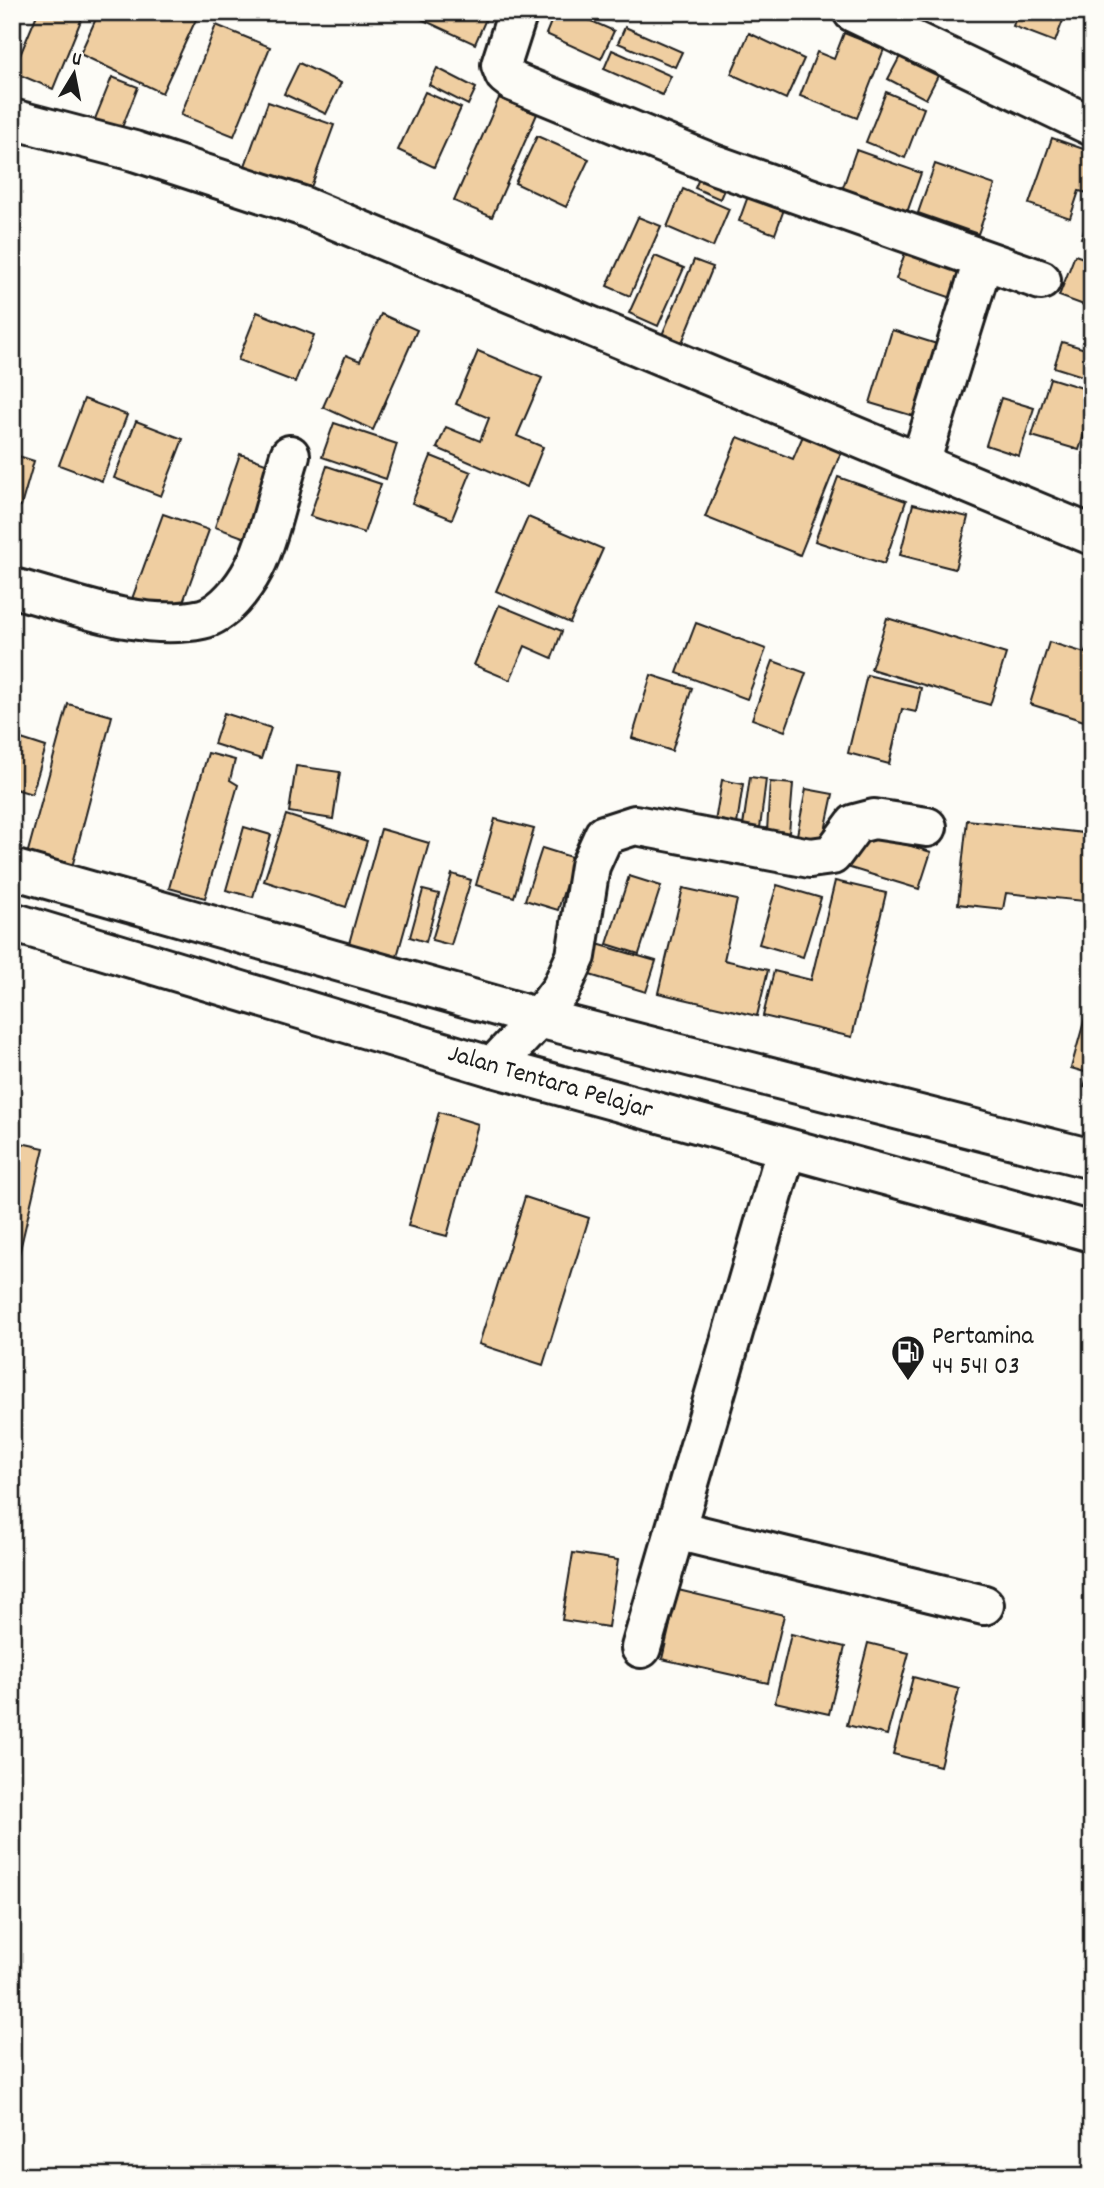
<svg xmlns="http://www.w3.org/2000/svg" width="1104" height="2188" font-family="Dekko,sans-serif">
  <rect width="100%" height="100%" fill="#fdfcf7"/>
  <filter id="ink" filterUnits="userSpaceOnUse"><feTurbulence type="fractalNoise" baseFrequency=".0143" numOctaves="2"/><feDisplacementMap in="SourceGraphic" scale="14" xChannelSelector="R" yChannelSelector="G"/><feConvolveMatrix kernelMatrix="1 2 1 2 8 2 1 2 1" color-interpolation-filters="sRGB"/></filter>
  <g filter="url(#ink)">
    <!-- building -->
    <g fill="#efcea1" stroke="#1c1c1c" stroke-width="2">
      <polygon points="38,12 84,13 53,89 13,72"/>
      <polygon points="99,12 199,13 162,93 80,54"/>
      <polygon points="406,12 489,12 475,44"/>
      <polygon points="555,12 571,12 614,31 601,59 546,34"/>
      <polygon points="592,12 616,12 612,21"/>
      <polygon points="1018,12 1066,12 1055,42 1013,26"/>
      <polygon points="216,25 270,47 234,136 181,115"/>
      <polygon points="625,27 682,52 675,67 618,43"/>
      <polygon points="749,33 804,59 786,99 731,74"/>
      <polygon points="844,33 884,49 857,118 800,96 817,52 834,59"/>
      <polygon points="906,45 944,64 926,99 888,79"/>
      <polygon points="612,50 671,76 662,95 604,69"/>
      <polygon points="299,63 341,83 326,114 284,94"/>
      <polygon points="437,68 476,88 468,105 429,85"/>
      <polygon points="112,77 138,87 119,135 93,124"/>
      <polygon points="425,92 461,108 434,167 398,150"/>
      <polygon points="886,92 924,108 905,158 866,142"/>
      <polygon points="499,98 537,114 492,217 454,201"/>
      <polygon points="268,102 334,125 310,190 245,166"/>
      <polygon points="537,136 589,159 566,207 515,183"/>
      <polygon points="1052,138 1092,152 1092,194 1079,191 1070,218 1029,204"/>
      <polygon points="856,150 921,173 905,218 840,196"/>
      <polygon points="935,164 995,185 978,234 918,213"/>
      <polygon points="703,169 728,180 720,199 695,188"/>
      <polygon points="751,188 787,201 775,234 739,221"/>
      <polygon points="683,189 729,209 713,247 667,227"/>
      <polygon points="1092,213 1092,242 1081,238"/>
      <polygon points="638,217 661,226 630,296 607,286"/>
      <polygon points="907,247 963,266 952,298 896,279"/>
      <polygon points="1075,255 1092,261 1092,308 1059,296"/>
      <polygon points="655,256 684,268 658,326 629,313"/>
      <polygon points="694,260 713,267 679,350 659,342"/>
      <polygon points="257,312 314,335 295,382 238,360"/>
      <polygon points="381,314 417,330 373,430 323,407 346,355 360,361"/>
      <polygon points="892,330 940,345 917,417 870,403"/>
      <polygon points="1062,342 1092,351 1092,379 1054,367"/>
      <polygon points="478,351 542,378 517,436 543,447 527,487 437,448 446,427 480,441 489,418 456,404"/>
      <polygon points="1050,378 1092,391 1092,409 1079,450 1032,436"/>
      <polygon points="1001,398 1034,408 1019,456 986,445"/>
      <polygon points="84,399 127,415 102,481 59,465"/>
      <polygon points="136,421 183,439 161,496 114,478"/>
      <polygon points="334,423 397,444 386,479 322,457"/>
      <polygon points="805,431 843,447 800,555 705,517 738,437 793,459"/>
      <polygon points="12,454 34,461 21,506 12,504"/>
      <polygon points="240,454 277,467 251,540 215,527"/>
      <polygon points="431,456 471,472 452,519 412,503"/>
      <polygon points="327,466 381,484 364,533 310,516"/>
      <polygon points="838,477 906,501 884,564 815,541"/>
      <polygon points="913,504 968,517 955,569 900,555"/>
      <polygon points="163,514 209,530 178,616 132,599"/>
      <polygon points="528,517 603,549 570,623 496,591"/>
      <polygon points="499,605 562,631 552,658 525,646 510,680 474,665"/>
      <polygon points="887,618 1006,654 990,705 871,669"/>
      <polygon points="696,623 766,649 747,699 677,673"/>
      <polygon points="1092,630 1092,696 1084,721 1030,704 1049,642 1085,653"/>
      <polygon points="773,661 806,673 785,731 752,719"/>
      <polygon points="651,675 692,688 672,751 632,738"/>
      <polygon points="867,675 921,688 916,712 902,709 889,764 848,753"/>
      <polygon points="68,704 112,716 72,867 27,855"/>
      <polygon points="224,713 271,728 261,759 214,744"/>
      <polygon points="12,736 46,747 32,794 12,788"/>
      <polygon points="208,753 235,760 230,780 238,785 205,898 169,888"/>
      <polygon points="296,766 340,772 333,819 289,812"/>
      <polygon points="750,777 766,779 760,828 743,826"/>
      <polygon points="722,780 743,784 736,831 714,828"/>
      <polygon points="770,782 793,784 789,833 767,831"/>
      <polygon points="806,789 833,794 822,845 796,840"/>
      <polygon points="286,815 367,841 346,907 264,881"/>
      <polygon points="495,819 534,829 514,897 476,885"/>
      <polygon points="967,820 1092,834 1092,882 1084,901 1006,893 1003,909 958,904"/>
      <polygon points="244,827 271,835 253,897 226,890"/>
      <polygon points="381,829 429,843 396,960 348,947"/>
      <polygon points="858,830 931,852 919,889 847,867"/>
      <polygon points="542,848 574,858 558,910 525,900"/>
      <polygon points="452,874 471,880 451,945 432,940"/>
      <polygon points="629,876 661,886 639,954 607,944"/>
      <polygon points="835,881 886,893 852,1037 763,1016 774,971 811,980"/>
      <polygon points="777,885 821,898 803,957 759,944"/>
      <polygon points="683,888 737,900 724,960 768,970 757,1016 658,993"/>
      <polygon points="423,890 439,894 426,942 410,937"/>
      <polygon points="590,942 656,961 646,992 580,972"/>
      <polygon points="1085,1018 1092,1020 1092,1089 1084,1087 1088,1073 1071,1068"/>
      <polygon points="439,1112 478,1124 447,1236 408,1226"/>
      <polygon points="12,1141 44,1148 12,1284"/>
      <polygon points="525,1197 589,1218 543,1365 479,1344"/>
      <polygon points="573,1553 618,1560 608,1627 562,1620"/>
      <polygon points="678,1590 784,1615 768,1683 662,1659"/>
      <polygon points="791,1634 845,1647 829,1714 775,1702"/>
      <polygon points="868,1643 909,1653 887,1735 847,1725"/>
      <polygon points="913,1677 959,1689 940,1766 893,1754"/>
    </g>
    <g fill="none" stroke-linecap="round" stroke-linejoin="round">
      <!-- minor casing -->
      <g stroke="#1c1c1c" stroke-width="44">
        <g id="minor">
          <polyline points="518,12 501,65 505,75 514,82 716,165 1041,280"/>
          <polyline points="853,12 1092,126"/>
          <polyline points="12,119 134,151 302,206 1092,535"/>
          <polyline points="920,463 983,261"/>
          <path d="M17 589C74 604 142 632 202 619 224 614 244 587 254 568 270 537 279 489 290 455"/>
          <polyline points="12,869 539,1018 1092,1159"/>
          <polyline points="493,1067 539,1018 561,989 576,956 590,866 604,835 635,825 810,858 832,855 855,824 874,819 927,827"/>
          <polyline points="676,1530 984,1605"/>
          <polyline points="641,1648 786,1150"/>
        </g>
      </g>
      <!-- major casing -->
      <g stroke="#1c1c1c" stroke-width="44">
        <polyline id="major" points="12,922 493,1067 1092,1232"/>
      </g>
      <!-- minor -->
      <use href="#minor" stroke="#fdfcf7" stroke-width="38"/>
      <!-- major -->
      <use href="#major" stroke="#fdfcf7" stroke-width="38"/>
    </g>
  </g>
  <!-- icons -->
  <defs>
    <g id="fuel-pin" transform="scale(1.75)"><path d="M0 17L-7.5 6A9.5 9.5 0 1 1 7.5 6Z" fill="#1c1c1c" stroke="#fdfcf7"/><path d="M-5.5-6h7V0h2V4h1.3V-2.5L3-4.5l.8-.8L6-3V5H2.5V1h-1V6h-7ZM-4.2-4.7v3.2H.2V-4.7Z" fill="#fff"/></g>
  </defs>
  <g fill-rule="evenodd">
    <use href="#fuel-pin" x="908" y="1352"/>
  </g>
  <g text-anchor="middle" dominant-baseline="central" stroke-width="6" stroke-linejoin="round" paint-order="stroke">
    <!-- street labels -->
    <g font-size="26" fill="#1c1c1c" stroke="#fdfcf7">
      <text transform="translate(550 1083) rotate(16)">Jalan Tentara Pelajar</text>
    </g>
    <!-- poi labels -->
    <g font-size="26" fill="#1c1c1c" stroke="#fdfcf7" text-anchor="start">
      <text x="932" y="1337">Pertamina<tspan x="932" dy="30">44 541 03</tspan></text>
    </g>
  </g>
  <!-- margin -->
  <rect width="1104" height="2188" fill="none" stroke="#fdfcf7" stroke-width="42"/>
  <rect x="21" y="21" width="1062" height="2146" fill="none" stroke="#1c1c1c" stroke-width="2.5" filter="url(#ink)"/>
  <!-- north arrow -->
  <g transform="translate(74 74) rotate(10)" stroke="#fdfcf7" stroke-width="5" paint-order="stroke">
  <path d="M0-5L12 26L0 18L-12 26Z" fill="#1c1c1c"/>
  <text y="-10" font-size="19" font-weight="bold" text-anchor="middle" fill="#1c1c1c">U</text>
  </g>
</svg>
